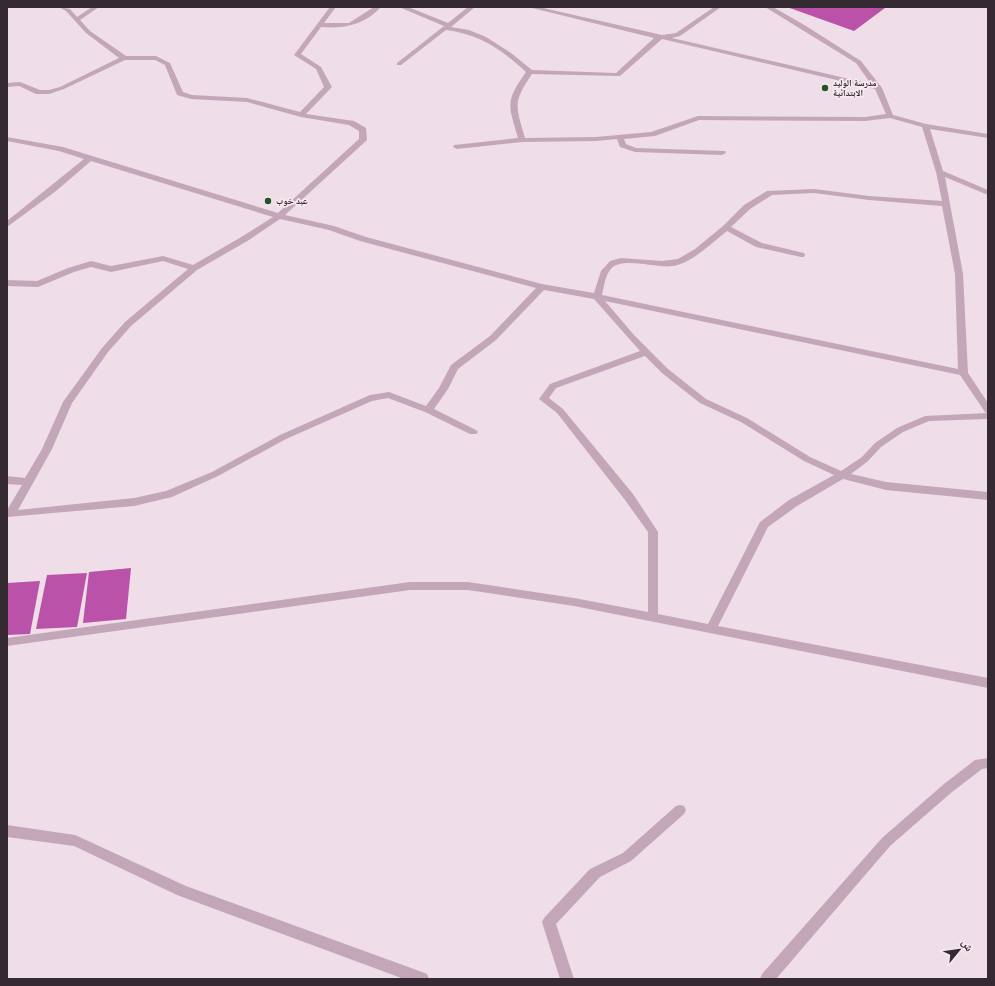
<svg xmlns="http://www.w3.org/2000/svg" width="995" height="986" font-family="Helvetica,'Noto Naskh Arabic',sans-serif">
  <rect width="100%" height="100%" fill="#efdde7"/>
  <!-- building -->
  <g fill="#b952a8">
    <polygon points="787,7 882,7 885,8 854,31"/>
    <polygon points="131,568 126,619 83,623 89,572"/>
    <polygon points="87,573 77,627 36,629 47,575"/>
    <polygon points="40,581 30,634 7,635 7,583"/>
  </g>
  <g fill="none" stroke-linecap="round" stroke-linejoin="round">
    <!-- minor -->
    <g fill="#c3a7b9" fill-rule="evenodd">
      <path d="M59 7 70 9 77 17 92 7H99L80 20 90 31 126 56H156L170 63 183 92 192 95 247 98 300 112 324 87 316 69 294 55 330 7H336L324 23H349L374 7H381C364 25 344 29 321 27L301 54 321 67 332 87 306 114 354 121 366 128 367 140 285 215 334 226 366 237 542 284 594 293 601 271 610 261 621 258 662 261 678 259 695 249 723 226 744 205 767 191 814 189 869 196 942 201 936 172 922 127 890 118 865 121 699 120 655 136 624 139 626 144 636 148 725 151 726 153 722 155 635 152 620 147 617 139 596 141 522 142 457 149 453 147 454 145 518 138C508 104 505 102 526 72 502 50 480 34 446 30L401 65H397V63L444 26 399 7H408L448 23 468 7H475L451 27 469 30 486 37 511 53 532 70 616 73 654 38 528 7H539L662 35 676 33 714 7H721L680 36 672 38 871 84 856 63 765 7H773L806 26 861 61 882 88 893 115 926 124 988 134V138L930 129 943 171 988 190V195L945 177 963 274 968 373 988 403V419L929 421 903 432 881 447 868 461 851 474 886 482 988 492V500L886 490 843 479 797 506 768 527 718 626 988 678V688L574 606 468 590H410L7 646V638L410 582H468L574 598 648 612V532L625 500 557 413 539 399 550 384 640 351 594 299 544 290 496 340 458 369 448 389 434 409 476 430 478 432 476 434H470L425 412 388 398 372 401 286 439 218 476 172 497 134 506 7 517V510L22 485 7 484V476L25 478 42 449 63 402 102 348 125 322 188 269 163 261 111 272 91 267 74 272 38 287 7 286V280L37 281 68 268 91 261 111 266 163 256 193 265 243 236 273 217 91 161 56 191 7 227V221L84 159 59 151 7 141V137L63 147 278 213 359 139V131L349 125 301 117 247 102 191 99 177 95 165 65 155 60H125L64 89 49 94H36L19 86 7 87V83L20 82 40 90H49L60 87 119 58 86 33 66 11ZM662 39 875 89 886 114 865 117 698 116 651 132 596 137 525 138C516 106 512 103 532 74L620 76ZM814 193 869 200 942 206 955 274 958 369 602 295C604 287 605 275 611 269 622 256 657 269 673 266 694 262 710 244 727 231L756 247 801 257H804L805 255 804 253 762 243 731 227 750 209 772 195ZM280 219 329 230 360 241 536 288 490 336 451 365 439 388 426 406 389 392 370 395 280 435 212 472 166 491 134 498 18 510 52 449 72 403 108 352 131 326 197 270 249 240ZM605 301 960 375 985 412 987 413 925 416 897 428 875 443 862 457 841 471 810 457 747 418 706 399 668 369 634 335ZM645 356 662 373 700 403 741 422 804 461 834 475 789 500 760 522 708 624 658 614V532L633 494 563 409 549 398 556 388Z"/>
      <polygon points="988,758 988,768 982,769 952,792 890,846 776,979 760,979 762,974 882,838 944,784 975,760"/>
      <polygon points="680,805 684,806 686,810 684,814 631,861 600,877 556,924 574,979 560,979 542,922 544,918 590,869 623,853 676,806"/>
      <polygon points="7,825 75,835 186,886 422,972 427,974 429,979 404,979 177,895 74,846 7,837"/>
    </g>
  </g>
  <!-- markers -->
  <g fill="#235223" stroke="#f8e9f1" stroke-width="1.5">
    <circle cx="825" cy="88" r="4"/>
    <circle cx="268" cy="201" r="4"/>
  </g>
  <g text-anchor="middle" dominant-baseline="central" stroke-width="3.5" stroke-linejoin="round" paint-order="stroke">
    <!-- far-poi labels -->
    <g font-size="9" font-weight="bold" fill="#352932" stroke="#f8e9f1" text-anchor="start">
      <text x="833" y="83">مدرسة الوليد<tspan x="833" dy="10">الابتدائية</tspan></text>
      <text x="276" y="201">عبد خوب</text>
    </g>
  </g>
  <!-- border -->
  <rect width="995" height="986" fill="none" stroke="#352932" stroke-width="16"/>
  <!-- north arrow -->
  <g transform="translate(959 950) rotate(61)" stroke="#f8e9f1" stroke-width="3" paint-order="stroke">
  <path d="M0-3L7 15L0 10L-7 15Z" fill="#352932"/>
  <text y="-6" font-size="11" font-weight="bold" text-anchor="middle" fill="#352932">ش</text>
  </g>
</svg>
